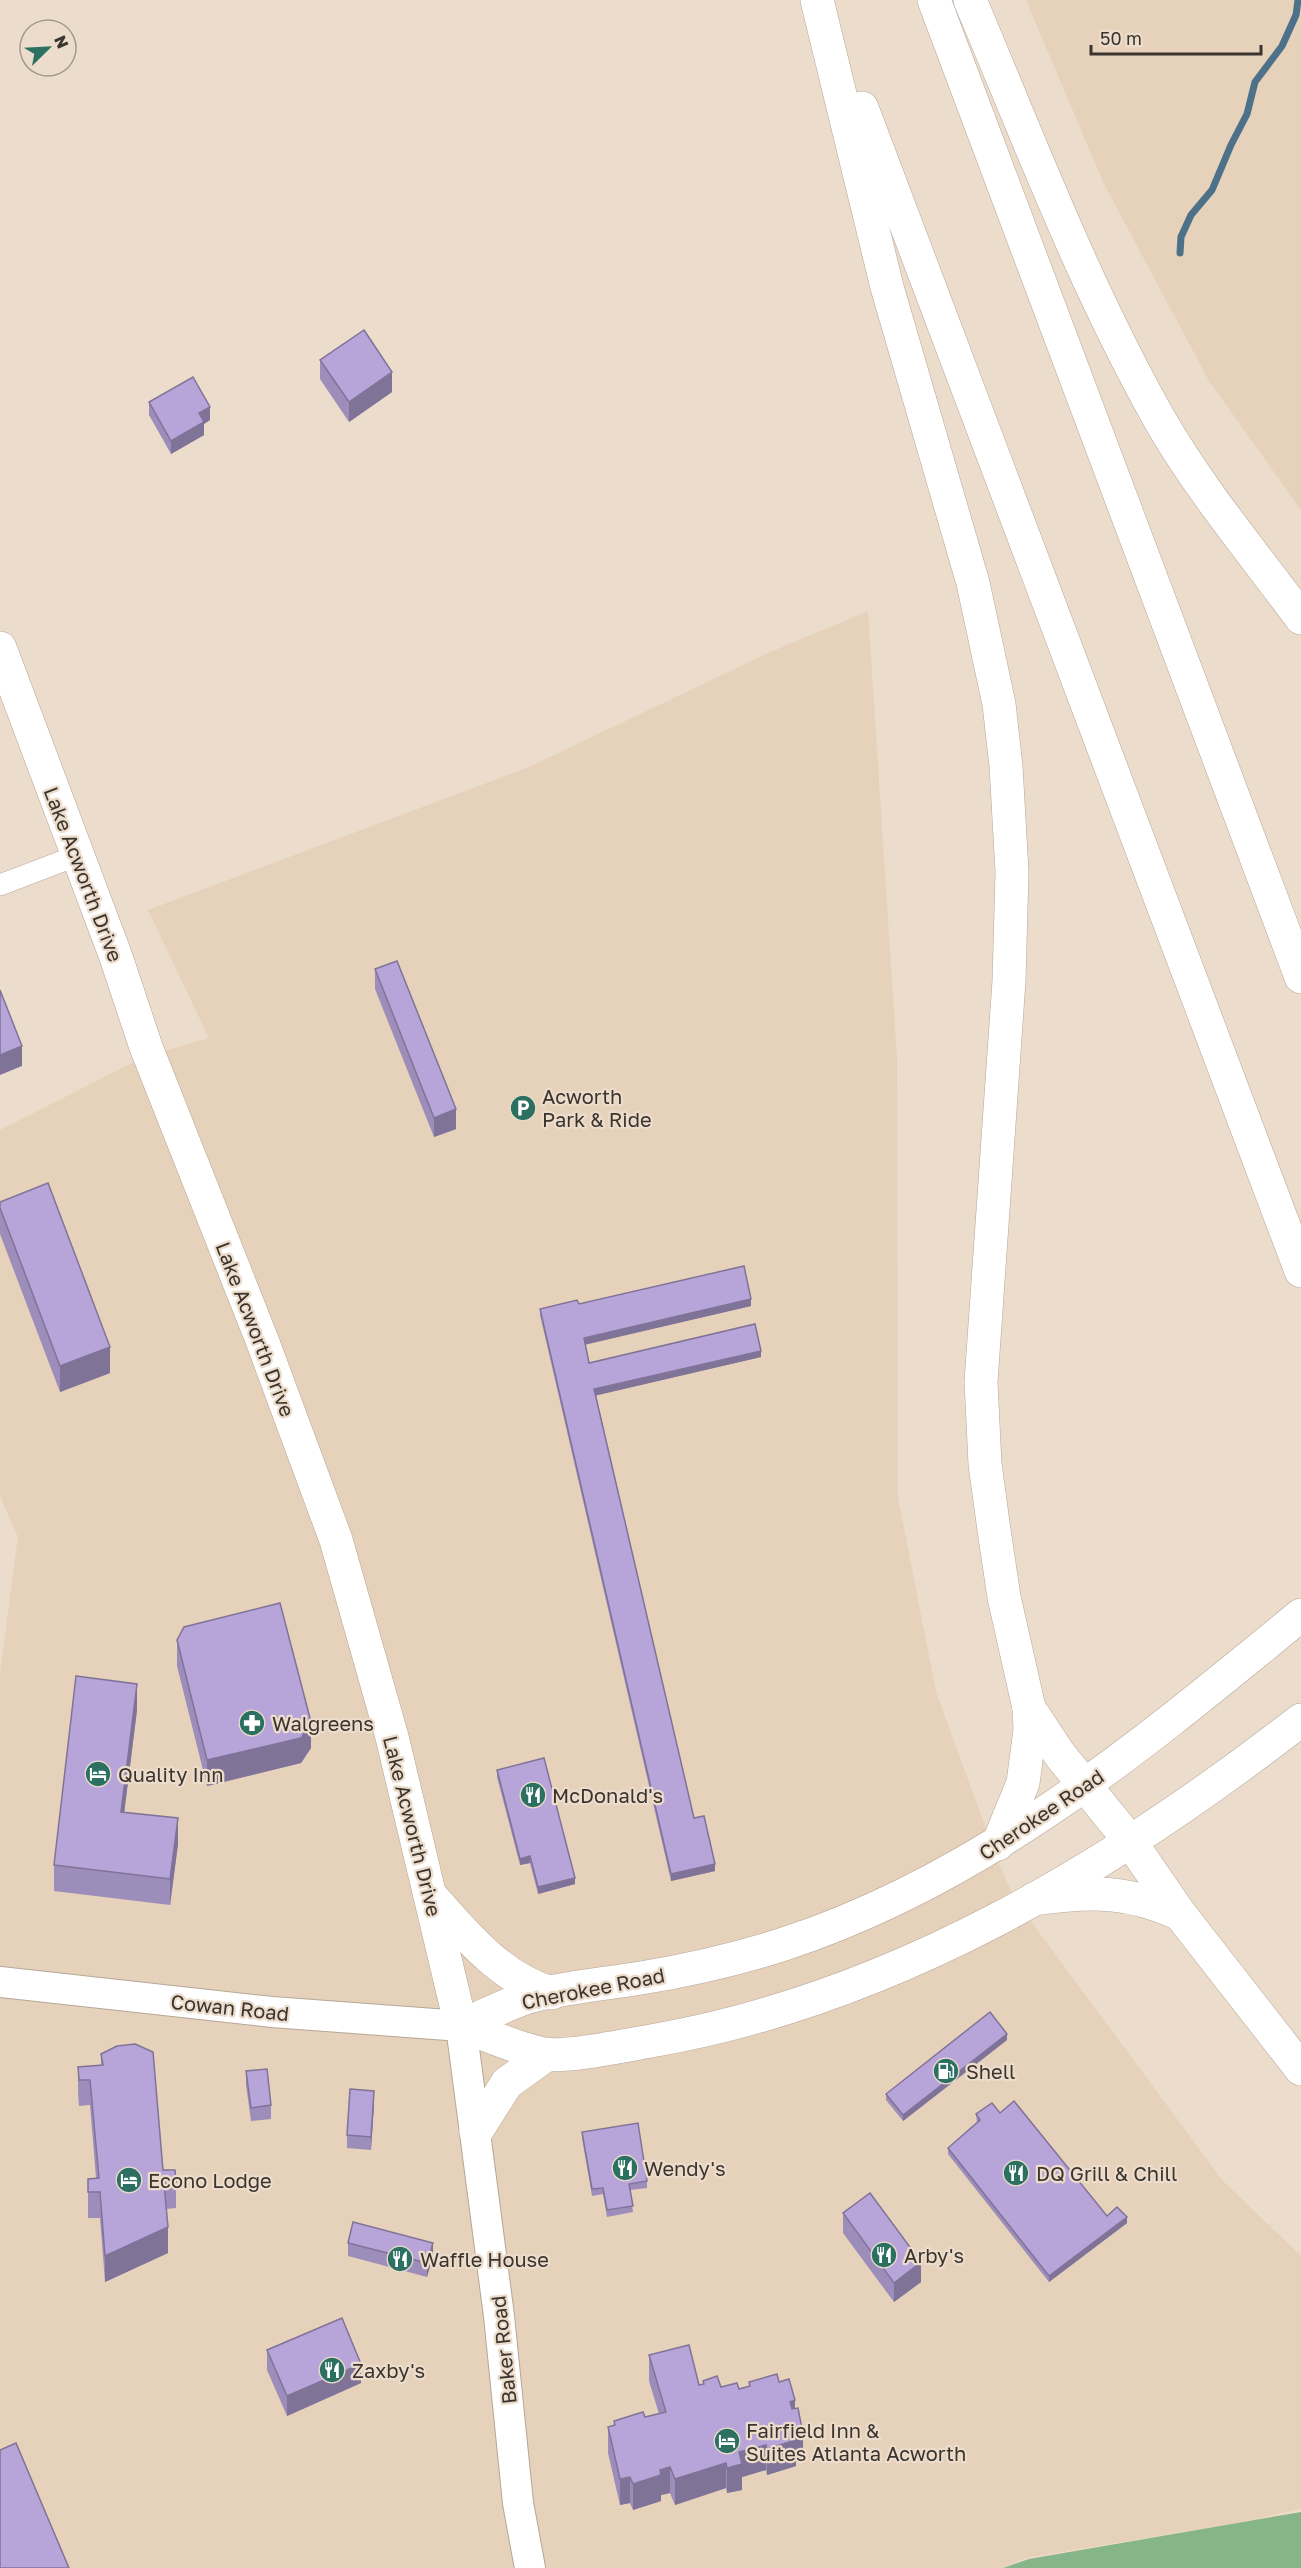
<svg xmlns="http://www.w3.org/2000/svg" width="1301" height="2568" font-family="'Golos Text',sans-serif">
  <rect width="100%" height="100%" fill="#ecdccb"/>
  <!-- built -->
  <g fill="#e6d1ba">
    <polygon points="1026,0 1301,0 1301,510 1209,381 1104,184"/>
    <polygon points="868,611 897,1059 898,1497 936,1692 997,1859 1015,1900 1223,2181 1301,2256 1301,2509 1242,2522 1026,2558 1001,2568 0,2568 0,1673 18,1537 0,1496 0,1130 146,1056 209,1038 148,910 529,767 768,653"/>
  </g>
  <!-- forest -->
  <polygon fill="#87b58a" points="1301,2512 1301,2568 1003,2568 1029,2559"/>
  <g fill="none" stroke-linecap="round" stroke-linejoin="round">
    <!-- stream -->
    <polyline stroke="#4c7188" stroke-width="7" points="1180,253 1181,237 1191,215 1212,190 1231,145 1247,114 1255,82 1282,46 1296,15 1298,0"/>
    <!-- minor casing -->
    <g stroke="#b6a797" stroke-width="22">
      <polyline id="minor" points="0,885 76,856"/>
    </g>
    <!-- secondary casing -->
    <g stroke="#b6a797" stroke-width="32">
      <polyline id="secondary" points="0,1982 272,2012 461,2026 499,2316 518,2503 530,2568"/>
    </g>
    <!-- primary casing -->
    <g stroke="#b6a797" stroke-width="34">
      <g id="primary">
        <polyline points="0,648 116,957 146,1047 262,1340 336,1540 392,1737 461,2026"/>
        <path d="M431 1896C465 1934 501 1979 552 1993"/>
        <path d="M461 2026C484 2016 508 2003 532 1996 567 1987 605 1984 641 1978 689 1970 738 1959 784 1944 983 1879 1142 1745 1301 1615"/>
        <path d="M461 2026C487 2034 519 2050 545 2054 567 2058 627 2045 651 2041 893 1999 1109 1869 1301 1720"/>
        <polyline points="476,2132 507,2083 546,2055"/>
      </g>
    </g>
    <!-- motorway casing -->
    <g stroke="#b6a797" stroke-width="34">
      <g id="motorway">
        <polyline points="817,0 887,287 973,583 999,704 1006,766 1012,872 1009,981 981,1382 985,1464 994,1530 1004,1597 1029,1708 1030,1730 1023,1783 998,1844"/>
        <polyline points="934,0 1301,977"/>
        <path d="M970 0C1030 142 1085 288 1161 422 1201 491 1254 554 1301 618"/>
        <polyline points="862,108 1301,1271"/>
        <polyline points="1029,1708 1060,1755 1130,1841 1180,1914 1301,2069"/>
        <path d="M1034 1899C1090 1891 1127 1890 1180 1914"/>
      </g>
    </g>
    <!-- minor -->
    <use href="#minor" stroke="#fff" stroke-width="21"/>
    <!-- secondary -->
    <use href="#secondary" stroke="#fff" stroke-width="30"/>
    <!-- primary -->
    <use href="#primary" stroke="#fff" stroke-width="33"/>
    <!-- motorway -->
    <use href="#motorway" stroke="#fff" stroke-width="33"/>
  </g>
  <!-- wall -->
  <g fill="#9d8dbb">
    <polygon points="320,360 392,392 349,422 320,379"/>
    <polygon points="149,402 210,420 204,424 204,435 171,454 149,415"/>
    <polygon points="375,969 456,1129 434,1137 375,989"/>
    <polygon points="0,1202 110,1373 60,1392 0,1234"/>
    <polygon points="579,1304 751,1306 585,1344 589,1363 761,1357 596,1395 694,1818 715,1871 671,1881 540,1315 540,1309"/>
    <polygon points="177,1640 311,1748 301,1763 207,1786 177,1666"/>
    <polygon points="137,1710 124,1813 178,1844 170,1905 54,1891 54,1865"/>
    <polygon points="497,1770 575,1884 538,1894 530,1863 520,1865 497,1777"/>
    <polygon points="1007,2040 903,2121 886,2100 886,2094"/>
    <polygon points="101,2054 163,2170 176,2182 176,2208 166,2209 168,2253 105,2282 100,2218 88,2218 88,2179 96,2178 90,2105 79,2106 78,2093 78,2067 101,2066"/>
    <polygon points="246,2071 271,2105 271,2119 251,2121 246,2085"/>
    <polygon points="374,2104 371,2150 347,2148 347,2135"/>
    <polygon points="1000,2113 1107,2216 1127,2223 1049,2282 948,2154 948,2148 977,2123 976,2114"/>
    <polygon points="582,2132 647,2181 647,2188 630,2190 633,2212 607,2217 603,2194 592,2196 582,2138"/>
    <polygon points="843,2213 921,2282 894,2302 843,2233"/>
    <polygon points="348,2243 433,2256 427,2277 348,2256"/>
    <polygon points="267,2350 361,2383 287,2416 267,2370"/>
    <polygon points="649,2355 699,2385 703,2384 703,2381 721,2387 739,2389 749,2386 749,2382 779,2382 795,2409 803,2460 796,2462 796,2466 767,2475 766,2470 742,2477 742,2490 727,2493 726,2488 675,2505 670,2493 661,2495 661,2501 633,2510 630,2503 620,2505 608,2453 608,2427 614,2426 614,2421 645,2417 659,2414 649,2381"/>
  </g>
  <!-- shaded-wall -->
  <g fill="#807398">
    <polygon points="392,372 392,392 349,422 349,402"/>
    <polygon points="210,407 210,420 204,424 204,435 171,454 171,441 199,413"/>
    <polygon points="22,1046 22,1066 0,1075 0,1055"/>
    <polygon points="456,1109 456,1129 434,1137 434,1118"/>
    <polygon points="751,1299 751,1306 584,1345 584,1338"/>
    <polygon points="110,1347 110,1373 60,1392 60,1366"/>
    <polygon points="761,1351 761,1357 594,1396 594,1389"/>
    <polygon points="137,1684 137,1710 121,1838 121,1812"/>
    <polygon points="311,1722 311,1748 301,1763 207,1786 207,1760"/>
    <polygon points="178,1818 178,1844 170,1905 170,1879"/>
    <polygon points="530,1856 530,1863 520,1865 520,1859"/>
    <polygon points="715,1864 715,1871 671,1881 671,1874"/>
    <polygon points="575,1878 575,1884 538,1894 538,1887"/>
    <polygon points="1007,2034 1007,2040 903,2121 903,2115"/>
    <polygon points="374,2091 374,2104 371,2150 371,2137"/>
    <polygon points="1127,2217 1127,2223 1049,2282 1049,2276"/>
    <polygon points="168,2227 168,2253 105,2282 105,2256"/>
    <polygon points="433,2243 433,2256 427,2277 427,2263"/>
    <polygon points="921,2262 921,2282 894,2302 894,2283"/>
    <polygon points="361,2364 361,2383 287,2416 287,2396"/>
    <polygon points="795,2400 795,2426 790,2402"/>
    <polygon points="803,2434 803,2460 796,2462 796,2466 767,2475 767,2449 795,2437"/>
    <polygon points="766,2445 766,2470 742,2477 742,2490 727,2493 727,2468 739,2452"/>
    <polygon points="726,2463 726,2488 675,2505 675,2479"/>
    <polygon points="670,2467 670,2493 661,2495 661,2501 633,2510 633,2484 660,2470"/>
    <polygon points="630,2477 630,2503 620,2505 620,2479"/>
  </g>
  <!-- building -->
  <g fill="#b7a4d9" stroke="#807398" stroke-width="1.5">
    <polygon points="364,330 392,372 349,402 320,360"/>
    <polygon points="193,377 210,407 199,413 204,422 171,441 149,402"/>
    <polygon points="397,961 456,1109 434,1118 375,969"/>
    <polygon points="0,990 22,1046 0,1055"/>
    <polygon points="48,1183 110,1347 60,1366 0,1208 0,1202"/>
    <polygon points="744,1266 751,1299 584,1338 589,1363 755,1324 761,1351 594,1389 694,1818 704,1816 715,1864 671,1874 540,1309 577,1300 579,1304"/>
    <polygon points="280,1603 311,1722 301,1738 207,1760 177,1640 184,1627"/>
    <polygon points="76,1676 137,1684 121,1812 178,1818 170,1879 54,1865"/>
    <polygon points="544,1758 575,1878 538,1887 530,1856 520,1859 497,1770"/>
    <polygon points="990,2012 1007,2034 903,2115 886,2094"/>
    <polygon points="135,2044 153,2052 163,2170 175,2170 176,2182 164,2184 168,2227 105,2256 100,2192 88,2192 88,2179 99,2178 90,2080 79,2080 78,2067 103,2065 101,2054 117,2046"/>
    <polygon points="267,2069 271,2105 251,2108 246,2071"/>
    <polygon points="350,2089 374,2091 371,2137 347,2135"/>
    <polygon points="1014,2101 1107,2216 1117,2207 1127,2217 1049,2276 948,2148 980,2120 976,2114 992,2103 1000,2113"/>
    <polygon points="638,2123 647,2181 629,2184 633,2206 607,2210 603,2188 592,2189 582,2132"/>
    <polygon points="870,2193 921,2262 894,2283 843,2213"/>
    <polygon points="353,2222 433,2243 427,2263 348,2243"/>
    <polygon points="342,2318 361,2364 287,2396 267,2350"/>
    <polygon points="689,2345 699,2385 704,2384 703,2381 717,2376 721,2387 737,2383 739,2389 750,2386 749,2382 777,2374 779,2382 789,2379 795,2400 790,2402 792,2409 798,2408 803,2434 795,2437 796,2440 767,2449 766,2445 739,2452 742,2464 727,2468 726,2463 675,2479 670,2467 660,2470 661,2475 633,2484 630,2477 620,2479 608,2427 615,2425 614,2421 643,2412 645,2417 666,2412 649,2355"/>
    <polygon points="16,2443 69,2568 0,2568 0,2450"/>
  </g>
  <!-- icons -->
  <defs>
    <g id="parking-disc" transform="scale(1.35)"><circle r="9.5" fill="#2c7062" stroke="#ecdccb"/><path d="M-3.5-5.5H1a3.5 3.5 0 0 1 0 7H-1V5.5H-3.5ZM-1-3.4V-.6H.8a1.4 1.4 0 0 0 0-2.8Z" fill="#fff"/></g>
    <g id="pharmacy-disc" transform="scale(1.35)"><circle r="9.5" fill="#2c7062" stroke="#ecdccb"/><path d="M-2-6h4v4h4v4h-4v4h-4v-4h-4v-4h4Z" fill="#fff"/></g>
    <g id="hotel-disc" transform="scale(1.35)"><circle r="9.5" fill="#2c7062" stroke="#ecdccb"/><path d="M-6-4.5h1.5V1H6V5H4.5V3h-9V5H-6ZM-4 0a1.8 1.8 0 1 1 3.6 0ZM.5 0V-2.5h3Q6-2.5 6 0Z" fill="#fff"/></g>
    <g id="restaurant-disc" transform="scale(1.35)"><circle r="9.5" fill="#2c7062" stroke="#ecdccb"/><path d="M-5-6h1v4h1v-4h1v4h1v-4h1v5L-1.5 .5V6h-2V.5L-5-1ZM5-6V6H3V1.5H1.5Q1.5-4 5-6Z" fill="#fff"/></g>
    <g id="fuel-disc" transform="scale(1.35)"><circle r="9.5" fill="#2c7062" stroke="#ecdccb"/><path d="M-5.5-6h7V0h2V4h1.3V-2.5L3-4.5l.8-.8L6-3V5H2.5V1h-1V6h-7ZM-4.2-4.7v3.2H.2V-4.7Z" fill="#fff"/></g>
  </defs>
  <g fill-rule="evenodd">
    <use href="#parking-disc" x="523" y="1108"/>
    <use href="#pharmacy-disc" x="252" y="1723"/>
    <use href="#hotel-disc" x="98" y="1774"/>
    <use href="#restaurant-disc" x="533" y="1795"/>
    <use href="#fuel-disc" x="946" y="2071"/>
    <use href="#restaurant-disc" x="625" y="2168"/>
    <use href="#restaurant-disc" x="1016" y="2173"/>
    <use href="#hotel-disc" x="129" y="2180"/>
    <use href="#restaurant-disc" x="884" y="2255"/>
    <use href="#restaurant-disc" x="400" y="2259"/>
    <use href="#restaurant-disc" x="332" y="2370"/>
    <use href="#hotel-disc" x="727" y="2441"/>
  </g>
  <g text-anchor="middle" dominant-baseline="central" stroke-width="4.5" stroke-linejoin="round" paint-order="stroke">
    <!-- street labels -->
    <g font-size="20" fill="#3b342e" stroke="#ecdccb">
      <text transform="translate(84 874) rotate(69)">Lake Acworth Drive</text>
      <text transform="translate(256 1329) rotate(69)">Lake Acworth Drive</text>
      <text transform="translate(1041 1814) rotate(-34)">Cherokee Road</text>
      <text transform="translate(413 1826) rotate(76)">Lake Acworth Drive</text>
      <text transform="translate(593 1988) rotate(-11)">Cherokee Road</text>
      <text transform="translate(230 2007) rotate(6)">Cowan Road</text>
      <text transform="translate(503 2350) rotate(-96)">Baker Road</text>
    </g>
    <!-- poi labels -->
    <g font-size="20" fill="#3b342e" stroke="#ecdccb" text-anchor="start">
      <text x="542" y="1096">Acworth<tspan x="542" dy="23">Park &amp; Ride</tspan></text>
      <text x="272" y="1723">Walgreens</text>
      <text x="118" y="1774">Quality Inn</text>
      <text x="552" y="1795">McDonald's</text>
      <text x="966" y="2071">Shell</text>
      <text x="644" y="2168">Wendy's</text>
      <text x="1036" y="2173">DQ Grill &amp; Chill</text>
      <text x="148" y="2180">Econo Lodge</text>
      <text x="904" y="2255">Arby's</text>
      <text x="420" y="2259">Waffle House</text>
      <text x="352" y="2370">Zaxby's</text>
      <text x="746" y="2430">Fairfield Inn &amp;<tspan x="746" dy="23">Suites Atlanta Acworth</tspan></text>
    </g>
  </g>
  <!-- north arrow -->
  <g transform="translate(48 48) rotate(66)"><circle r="28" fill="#ecdccb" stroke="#a5998c" stroke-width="1.5"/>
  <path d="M0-4.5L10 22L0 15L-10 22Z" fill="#2c7062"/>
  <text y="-9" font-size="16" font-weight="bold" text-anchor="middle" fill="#3b342e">N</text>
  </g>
  <!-- scale -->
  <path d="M1091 45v9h170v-9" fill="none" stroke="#3b342e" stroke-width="3"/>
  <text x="1100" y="45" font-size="18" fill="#3b342e" stroke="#ecdccb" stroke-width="4.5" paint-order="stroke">50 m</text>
</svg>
